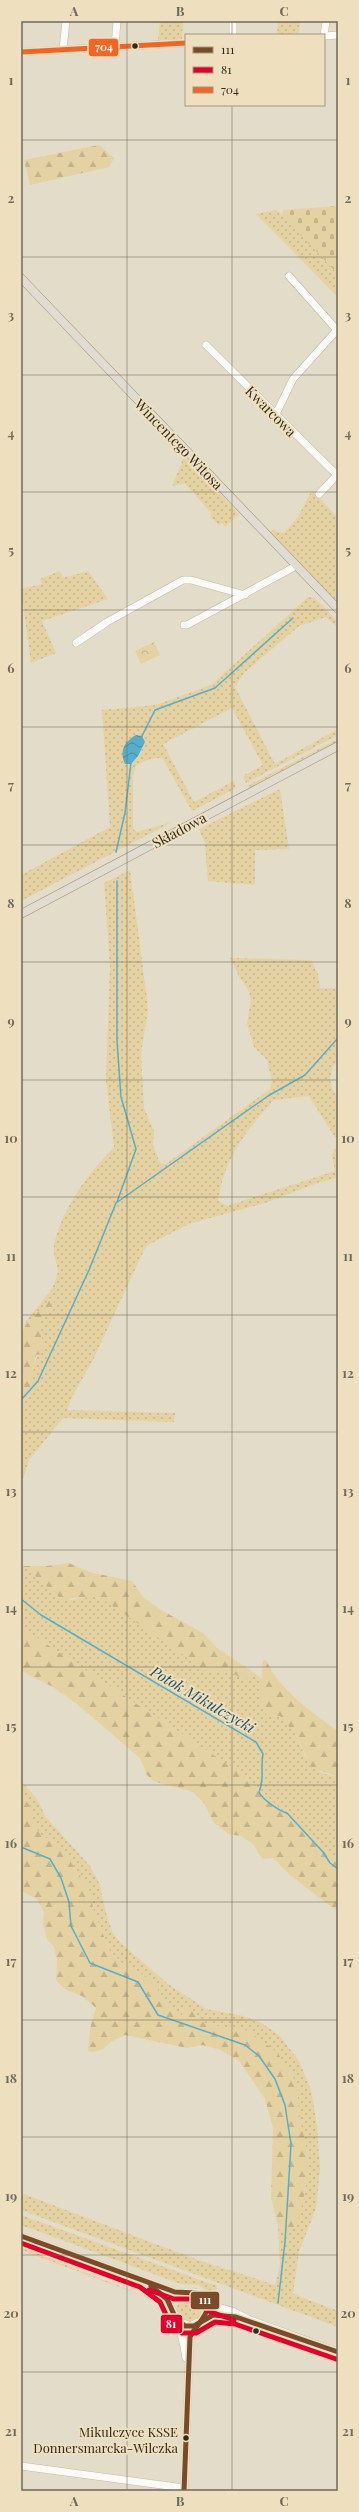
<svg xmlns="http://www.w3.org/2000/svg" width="359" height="2512" font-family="'Playfair Display',serif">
  <defs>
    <pattern id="grass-dots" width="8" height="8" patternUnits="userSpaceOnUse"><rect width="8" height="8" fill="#e5d2a2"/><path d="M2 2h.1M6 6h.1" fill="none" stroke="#c5b48b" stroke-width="1.8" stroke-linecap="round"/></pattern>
    <pattern id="forest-firs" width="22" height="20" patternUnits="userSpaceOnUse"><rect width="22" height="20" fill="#e5d2a2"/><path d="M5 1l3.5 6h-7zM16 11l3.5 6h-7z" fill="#c5b48b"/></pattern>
    <pattern id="cemetery-stones" width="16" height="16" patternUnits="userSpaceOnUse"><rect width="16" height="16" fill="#e5d2a2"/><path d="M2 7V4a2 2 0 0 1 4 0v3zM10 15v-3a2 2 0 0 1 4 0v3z" fill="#c5b48b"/></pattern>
    <pattern id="park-crowns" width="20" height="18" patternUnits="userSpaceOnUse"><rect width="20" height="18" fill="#e5d2a2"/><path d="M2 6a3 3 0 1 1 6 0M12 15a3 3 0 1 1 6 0" fill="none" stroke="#c5b48b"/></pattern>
    <pattern id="water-waves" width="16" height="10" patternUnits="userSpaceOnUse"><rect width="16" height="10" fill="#57aecb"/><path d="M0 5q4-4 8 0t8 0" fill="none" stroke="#488ea4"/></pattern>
  </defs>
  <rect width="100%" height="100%" fill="#e3dcc9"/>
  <!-- grass -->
  <g fill="url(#grass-dots)">
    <polygon points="160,21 183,21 182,39 158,41"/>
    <polygon points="278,21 300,21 299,33 277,35"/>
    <polygon points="277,210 338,274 338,297 256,214"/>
    <polygon points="183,459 189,460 239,514 225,527 222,523 219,525 211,518 211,513 185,483 172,486"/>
    <polygon points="312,490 338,518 338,605 269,533 272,530 284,533 298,517"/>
    <polygon points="60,571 63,578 88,571 108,599 42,621 56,653 31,663 21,589 42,584 40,579"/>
    <path d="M308 597 315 598 338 622V628L326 617 299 626 244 673 235 687 275 764 338 729V735L246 783 243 776 263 765 232 708 163 744 194 802 234 781 236 788 192 811 163 759C154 756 145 761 136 766L133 775V829L137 832 172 822 21 901V875L110 827 102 710 156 705 211 685Z"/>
    <polygon points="338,739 338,742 253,787 247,786"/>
    <polygon points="280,789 289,849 255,850 255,885 208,881 205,844 199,829"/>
    <path d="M130 870 147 999 148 1010 141 1054 144 1108 154 1131 153 1145 160 1163 166 1164 270 1089 272 1081 267 1060 254 1047 247 1023 251 1001 249 991 240 978 230 958 311 960 318 974 320 988H338V1060L332 1068 330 1079 332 1089 338 1098V1142L309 1096 274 1100C246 1130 224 1159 218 1201L227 1206 335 1171 332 1155 338 1143V1178L317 1183 268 1202 189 1224 146 1246 93 1360 73 1395 67 1410 175 1413 174 1422 63 1418 29 1460 21 1486V1407C36 1387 29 1362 43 1348L40 1321 55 1306 50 1298 32 1321 24 1327C28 1313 53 1295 57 1276 60 1267 52 1255 54 1246 61 1209 89 1173 114 1147L106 1080 110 967 104 883Z"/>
    <polygon points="21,1568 26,1568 42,1582 71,1600 98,1595 208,1672 222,1671 249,1675 253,1672 261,1678 263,1684 262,1694 268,1716 280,1715 296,1735 305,1756 321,1773 338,1777 338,1864 248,1778 21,1627"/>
    <polygon points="21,1781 38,1800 45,1816 90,1866 99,1883 106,1913 113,1934 122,1944 168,1984 206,2009 243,2016 260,2022 279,2035 299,2061 311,2090 317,2125 320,2168 316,2208 299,2252 293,2294 338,2311 338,2327 21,2210 21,2193 198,2260 275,2285 280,2266 278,2226 288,2231 307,2155 296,2104 299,2086 248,2031 205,2024 194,2012 184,2022 164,2001 152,1980 122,1963 110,1951 94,1912 89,1889 60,1846 41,1835 31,1820 31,1807 21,1794"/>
    <polygon points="21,2215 217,2286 217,2297 215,2298 199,2285 181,2284 21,2225"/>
    <polygon points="21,2247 159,2302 169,2324 159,2302 21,2250"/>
    <circle cx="190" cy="2309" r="13"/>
  </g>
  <!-- forest -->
  <g fill="url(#forest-firs)">
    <polygon points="99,145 114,158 109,167 30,185 24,160"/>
    <path d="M50 1298 54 1300 55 1306 40 1321 43 1348 41 1354 36 1355 29 1397 21 1407C21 1391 16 1336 25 1326 33 1317 42 1309 50 1298Z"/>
    <path d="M69 1563 89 1572 132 1581 143 1597 161 1610 203 1633 217 1648 253 1672 244 1681C234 1671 222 1671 208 1672L98 1596 61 1599 26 1568H21V1566H47Z"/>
    <polygon points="21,1627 248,1778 338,1864 338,1912 290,1875 273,1858 263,1859 253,1844 241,1836 229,1834 214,1823 205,1804 193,1792 153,1781 146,1774 141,1759 77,1704 53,1687 21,1671"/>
    <path d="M266 1660C281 1691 311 1712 338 1731V1777L312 1768 296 1735 280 1716H268C266 1714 263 1711 262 1708 260 1702 262 1668 263 1661Z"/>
    <path d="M21 1794 31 1807V1820L41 1835 60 1846 89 1889 94 1912 110 1951 122 1963 152 1980 164 2001 183 2021 182 2013 185 2008 194 2012 205 2024 248 2031 277 2052 299 2086C295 2110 304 2130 307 2153 310 2173 303 2207 296 2226L288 2231 278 2226 271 2198 273 2128 265 2099 240 2062 221 2050 202 2045 187 2048 125 2035 112 2041 103 2049 93 2052 88 2051 91 2023 96 2008 82 1996 66 1990 56 1980 57 1961 54 1947 47 1939 43 1924 44 1912 37 1899 21 1891Z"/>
  </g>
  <!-- cemetery -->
  <polygon fill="url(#cemetery-stones)" points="338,206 338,274 282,215 283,210"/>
  <!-- park -->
  <polygon fill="url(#park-crowns)" points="154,642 160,655 141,664 135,651"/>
  <!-- water -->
  <path fill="url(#water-waves)" d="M136 735 142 736 145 742 138 756 131 764H125C119 751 124 742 136 735Z"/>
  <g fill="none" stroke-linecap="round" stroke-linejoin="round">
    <!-- stream -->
    <g stroke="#57aecb" stroke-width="1.5">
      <polyline points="141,738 155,710 215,688 293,618"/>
      <polyline points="116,852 125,813 131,763"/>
      <polyline points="117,1202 136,1149 121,1097 117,1041 117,881"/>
      <polyline points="21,1400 38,1381 89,1270 116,1203 268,1096 305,1075 338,1038"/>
      <path d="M21 1599 41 1615 256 1742 263 1754C260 1767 265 1778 259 1792 262 1799 279 1811 287 1813L323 1852 330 1863 338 1869"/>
      <polyline points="21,1847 50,1859 61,1878 69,1902 71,1926 90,1963 138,1982 158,2015 245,2045 259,2056 275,2079 285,2105 291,2144 285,2242 278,2303"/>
    </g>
    <!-- minor casing -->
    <g stroke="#c0baac" stroke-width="8">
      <g id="minor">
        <polyline points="233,35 233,21"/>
        <polyline points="324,36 326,21"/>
        <polyline points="324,36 338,35"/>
        <polyline points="115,47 117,21"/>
        <polyline points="63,49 66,21"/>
        <polyline points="21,52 186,43"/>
        <polyline points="206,345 337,475"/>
        <polyline points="275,416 293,379 337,330 289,276"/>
        <polyline points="319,494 338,474"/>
        <polyline points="184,625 187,625 296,566"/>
        <polyline points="76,643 107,622 183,580 191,580 245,595"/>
        <polyline points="21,2236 175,2292 194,2292 211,2305 232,2311 248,2319 338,2352"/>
        <path d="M149 2285C176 2302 181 2328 186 2358"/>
        <polyline points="176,2320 190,2326 213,2315 240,2317"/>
        <polyline points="21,2466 184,2488"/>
        <polyline points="184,2491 190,2337 199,2324"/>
      </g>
    </g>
    <!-- major casing -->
    <g stroke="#9a927b" stroke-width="9">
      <g id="major">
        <polyline points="21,278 338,609"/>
        <polyline points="21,914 338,746"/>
      </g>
    </g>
    <!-- minor -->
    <use href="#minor" stroke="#fbfaf7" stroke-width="7"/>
    <!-- major -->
    <use href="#major" stroke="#e0dcd2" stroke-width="8"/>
    <!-- bus-1 casing -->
    <g stroke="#eee0be" stroke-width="8">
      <g id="bus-1">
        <path d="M21 2236 175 2292 196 2293C222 2306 197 2322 190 2337L184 2491"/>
        <polyline points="151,2286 167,2299 176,2319 185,2326 194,2326 213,2315 236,2317 338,2352"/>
      </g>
    </g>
    <!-- bus-2 casing -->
    <g stroke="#eee0be" stroke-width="8">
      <g id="bus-2">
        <polyline points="21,2243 140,2287 160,2302 170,2323 182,2333 196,2333 215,2322 235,2324 336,2359"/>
        <polyline points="149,2290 174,2299 192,2299 208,2311 234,2320"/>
      </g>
    </g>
    <!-- bus-3 casing -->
    <g stroke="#eee0be" stroke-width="8">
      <polyline id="bus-3" points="21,52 186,43"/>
    </g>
    <!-- bus-1 -->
    <use href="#bus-1" stroke="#7a4b2a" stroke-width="5"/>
    <!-- bus-2 -->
    <use href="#bus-2" stroke="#e4002b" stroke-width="5"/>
    <!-- bus-3 -->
    <use href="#bus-3" stroke="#f26522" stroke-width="5"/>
  </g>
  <!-- grid -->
  <path fill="none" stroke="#6f695a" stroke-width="1" stroke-opacity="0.55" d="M127 21V2491M232 21V35M232 105V2491M21 140H338M21 257H338M21 375H338M21 492H338M21 610H338M21 727H338M21 845H338M21 962H338M21 1080H338M21 1197H338M21 1315H338M21 1432H338M21 1550H338M21 1667H338M21 1785H338M21 1902H338M21 2020H338M21 2137H338M21 2255H338M21 2372H338"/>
  <!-- markers -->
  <g fill="#302b1e" stroke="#eee0be" stroke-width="1.5">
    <circle cx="135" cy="46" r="3.5"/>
    <circle cx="256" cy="2331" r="3.5"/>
    <circle cx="186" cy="2438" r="3.5"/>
  </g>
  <g text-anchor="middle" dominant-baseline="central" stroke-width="4" stroke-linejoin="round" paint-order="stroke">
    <!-- bus labels -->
    <g font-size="13" fill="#302b1e" stroke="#eee0be" text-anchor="end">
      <text x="178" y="2431">Mikulczyce KSSE<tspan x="178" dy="16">Donnersmarcka-Wilczka</tspan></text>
    </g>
    <!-- street labels -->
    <g font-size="14" fill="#302b1e" stroke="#eee0be">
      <text transform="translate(271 411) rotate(45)">Kwarcowa</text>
      <text transform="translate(179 444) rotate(46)">Wincentego Witosa</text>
      <text transform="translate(179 830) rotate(-28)">Składowa</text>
    </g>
    <!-- water labels -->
    <g font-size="15" font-style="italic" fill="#204f64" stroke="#eee0be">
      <text transform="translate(203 1699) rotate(30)">Potok Mikulczycki</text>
    </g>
  </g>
  <g stroke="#eee0be" stroke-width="1.5">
    <rect x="88" y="38" width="31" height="19" rx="4" fill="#f26522"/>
    <rect x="190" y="2291" width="30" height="19" rx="4" fill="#7a4b2a"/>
    <rect x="160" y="2314" width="23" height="20" rx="4" fill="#e4002b"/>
  </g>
  <g font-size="11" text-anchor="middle" font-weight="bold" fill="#fff">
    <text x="104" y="51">704</text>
    <text x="205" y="2304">111</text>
    <text x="171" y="2328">81</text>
  </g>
  <!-- border -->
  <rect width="359" height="2512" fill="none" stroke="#eee0be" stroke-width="44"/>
  <!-- legend -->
  <rect x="185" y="34" width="140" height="72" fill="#eee0be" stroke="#a2987e"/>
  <rect x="193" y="47" width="20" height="6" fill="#7a4b2a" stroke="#a2987e"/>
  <text x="221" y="54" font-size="12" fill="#302b1e">111</text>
  <rect x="193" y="67" width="20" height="6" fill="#e4002b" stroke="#a2987e"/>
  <text x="221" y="74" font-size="12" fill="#302b1e">81</text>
  <rect x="193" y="87" width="20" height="6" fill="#f26522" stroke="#a2987e"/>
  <text x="221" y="94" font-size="12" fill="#302b1e">704</text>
  <rect x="22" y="22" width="315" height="2468" fill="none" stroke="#6f695a" stroke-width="1.5"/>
  <g font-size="13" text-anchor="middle" font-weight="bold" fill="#6f695a">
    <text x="74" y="16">A</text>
    <text x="180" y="16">B</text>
    <text x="284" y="16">C</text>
    <text x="11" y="85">1</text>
    <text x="348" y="85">1</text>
    <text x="11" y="203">2</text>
    <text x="348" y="203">2</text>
    <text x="11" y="320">3</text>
    <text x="348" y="320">3</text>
    <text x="11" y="438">4</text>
    <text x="348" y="438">4</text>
    <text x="11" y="555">5</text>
    <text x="348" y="555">5</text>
    <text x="11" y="673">6</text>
    <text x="348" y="673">6</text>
    <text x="11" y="790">7</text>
    <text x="348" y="790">7</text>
    <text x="11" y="908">8</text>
    <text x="348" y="908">8</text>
    <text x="11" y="1026">9</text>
    <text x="348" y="1026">9</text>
    <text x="11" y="1143">10</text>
    <text x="348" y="1143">10</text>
    <text x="11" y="1261">11</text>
    <text x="348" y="1261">11</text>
    <text x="11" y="1378">12</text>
    <text x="348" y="1378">12</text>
    <text x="11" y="1496">13</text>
    <text x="348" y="1496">13</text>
    <text x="11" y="1613">14</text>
    <text x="348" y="1613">14</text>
    <text x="11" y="1731">15</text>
    <text x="348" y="1731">15</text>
    <text x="11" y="1848">16</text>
    <text x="348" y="1848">16</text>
    <text x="11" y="1966">17</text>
    <text x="348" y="1966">17</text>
    <text x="11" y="2083">18</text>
    <text x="348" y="2083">18</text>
    <text x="11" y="2201">19</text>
    <text x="348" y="2201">19</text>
    <text x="11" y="2318">20</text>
    <text x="348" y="2318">20</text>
    <text x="11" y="2436">21</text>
    <text x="348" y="2436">21</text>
    <text x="74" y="2506">A</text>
    <text x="180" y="2506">B</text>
    <text x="284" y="2506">C</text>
  </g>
</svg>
